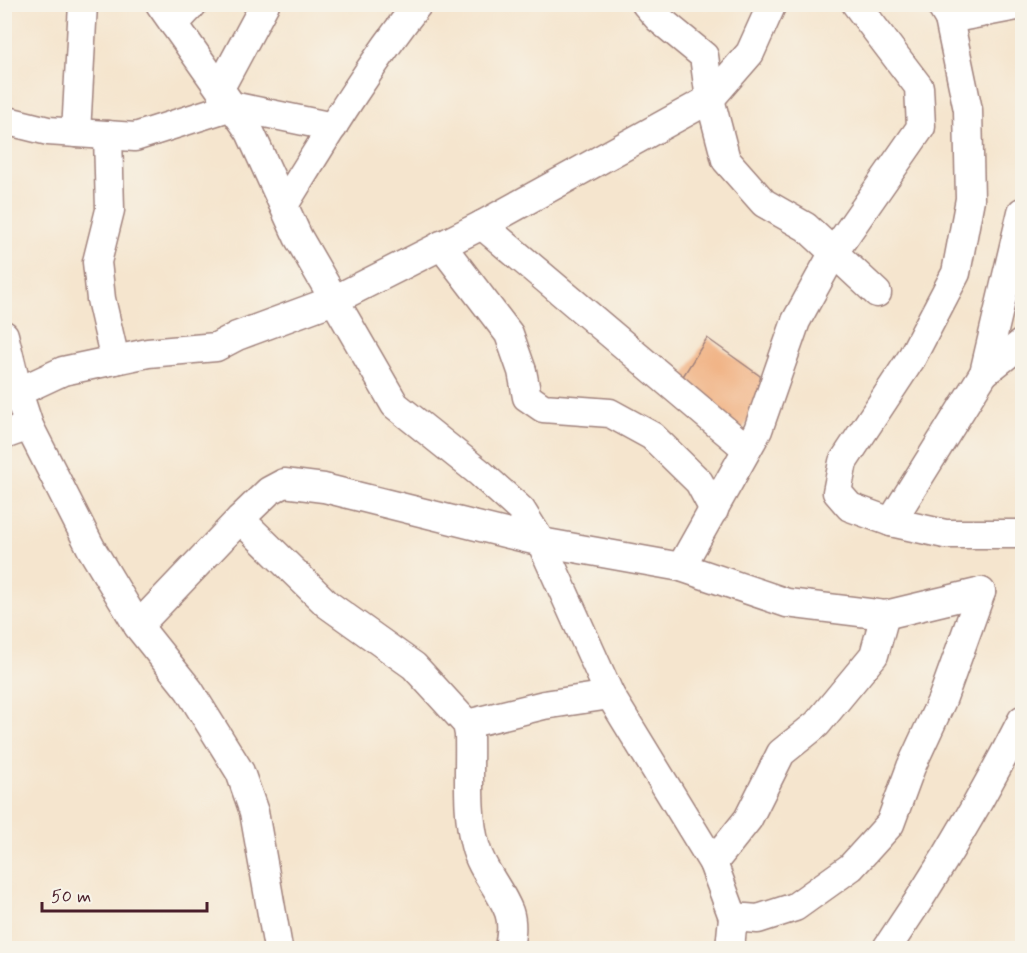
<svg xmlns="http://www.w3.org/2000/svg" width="1027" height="953" font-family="Mynerve,sans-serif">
  <rect width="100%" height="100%" fill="#f7f3e8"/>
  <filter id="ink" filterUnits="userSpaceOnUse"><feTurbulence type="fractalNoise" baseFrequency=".0167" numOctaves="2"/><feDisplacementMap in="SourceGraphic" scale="12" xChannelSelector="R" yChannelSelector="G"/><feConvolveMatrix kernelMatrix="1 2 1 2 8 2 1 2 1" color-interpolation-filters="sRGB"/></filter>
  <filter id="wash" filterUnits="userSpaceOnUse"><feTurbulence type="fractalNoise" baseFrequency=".008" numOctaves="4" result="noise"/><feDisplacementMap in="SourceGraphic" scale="24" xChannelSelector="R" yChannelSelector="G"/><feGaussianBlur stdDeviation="1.35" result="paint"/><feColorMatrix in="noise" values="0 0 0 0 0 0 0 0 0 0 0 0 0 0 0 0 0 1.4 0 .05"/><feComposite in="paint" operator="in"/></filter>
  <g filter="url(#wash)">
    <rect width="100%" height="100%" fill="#f5e5ce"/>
    <g id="blocks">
      <!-- building -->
      <polygon fill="#f1b486" points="707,338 760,376 764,393 742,431 680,381"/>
    </g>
  </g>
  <g filter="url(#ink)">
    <use href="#blocks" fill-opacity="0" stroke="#a0827c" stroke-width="1.5"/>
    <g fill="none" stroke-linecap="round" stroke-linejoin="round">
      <!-- minor casing -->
      <g stroke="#a0827c" stroke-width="31">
        <g id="minor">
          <polyline points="160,4 250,132 298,237 395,405 480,473 521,510 541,542 610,695 713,863 733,917 730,948"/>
          <polyline points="646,4 659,19 704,56 710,99 726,160 764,203 806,227 877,293"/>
          <polyline points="940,4 949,19 968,110 970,199 956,273 911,359 843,462 837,492 850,507 891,522 945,534 1022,534"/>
          <polyline points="949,19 1022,5"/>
          <polyline points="174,24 193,4"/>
          <polyline points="220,88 265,4"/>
          <polyline points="4,120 48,131 135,137 232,106 333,127"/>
          <polyline points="76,133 83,4"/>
          <polyline points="108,135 110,210 97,262 101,299 115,360"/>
          <path d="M284 205C326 137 368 67 418 4"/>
          <polyline points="482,225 747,449"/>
          <polyline points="441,245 509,334 522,371 527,397 543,408 610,413 652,436 699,482 714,510"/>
          <polyline points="4,335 18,392 29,426 91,548 138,626 189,690 240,772 254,812 278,948"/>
          <polyline points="984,373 1022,343"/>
          <polyline points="18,392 63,371 148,353 216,347 237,336 334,300 482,225 710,99 750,53 772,4"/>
          <polyline points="4,435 29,426"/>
          <path d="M240 519 327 604 414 666 467 724 469 734C470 770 466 810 475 845 481 870 500 888 509 912 513 924 511 936 509 948"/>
          <polyline points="891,522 984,373 1022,212"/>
          <polyline points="681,567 758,430 796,321 834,252 921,127 919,87 856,4"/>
          <polyline points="138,626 240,519 269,491 284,483 324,488 541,542 681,567 787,603 885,615 981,592"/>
          <polyline points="467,724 544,705 610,695"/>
          <polyline points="713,863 748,819 781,753 817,724 874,655 885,615"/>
          <polyline points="733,917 758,919 795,907 851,867 890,824 911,767 942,700 981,592"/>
          <path d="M887 948C937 875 982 799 1022 720"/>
        </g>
      </g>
      <!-- minor -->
      <use href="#minor" stroke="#fff" stroke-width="28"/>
    </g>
  </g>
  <!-- margin -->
  <rect width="1027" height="953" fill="none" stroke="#f7f3e8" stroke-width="24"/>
  <!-- scale -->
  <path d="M42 902v9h165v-9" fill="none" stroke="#4a1f2b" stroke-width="3"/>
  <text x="51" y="902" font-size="18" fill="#4a1f2b" stroke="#f7f3e8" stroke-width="4.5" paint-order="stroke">50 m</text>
</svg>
